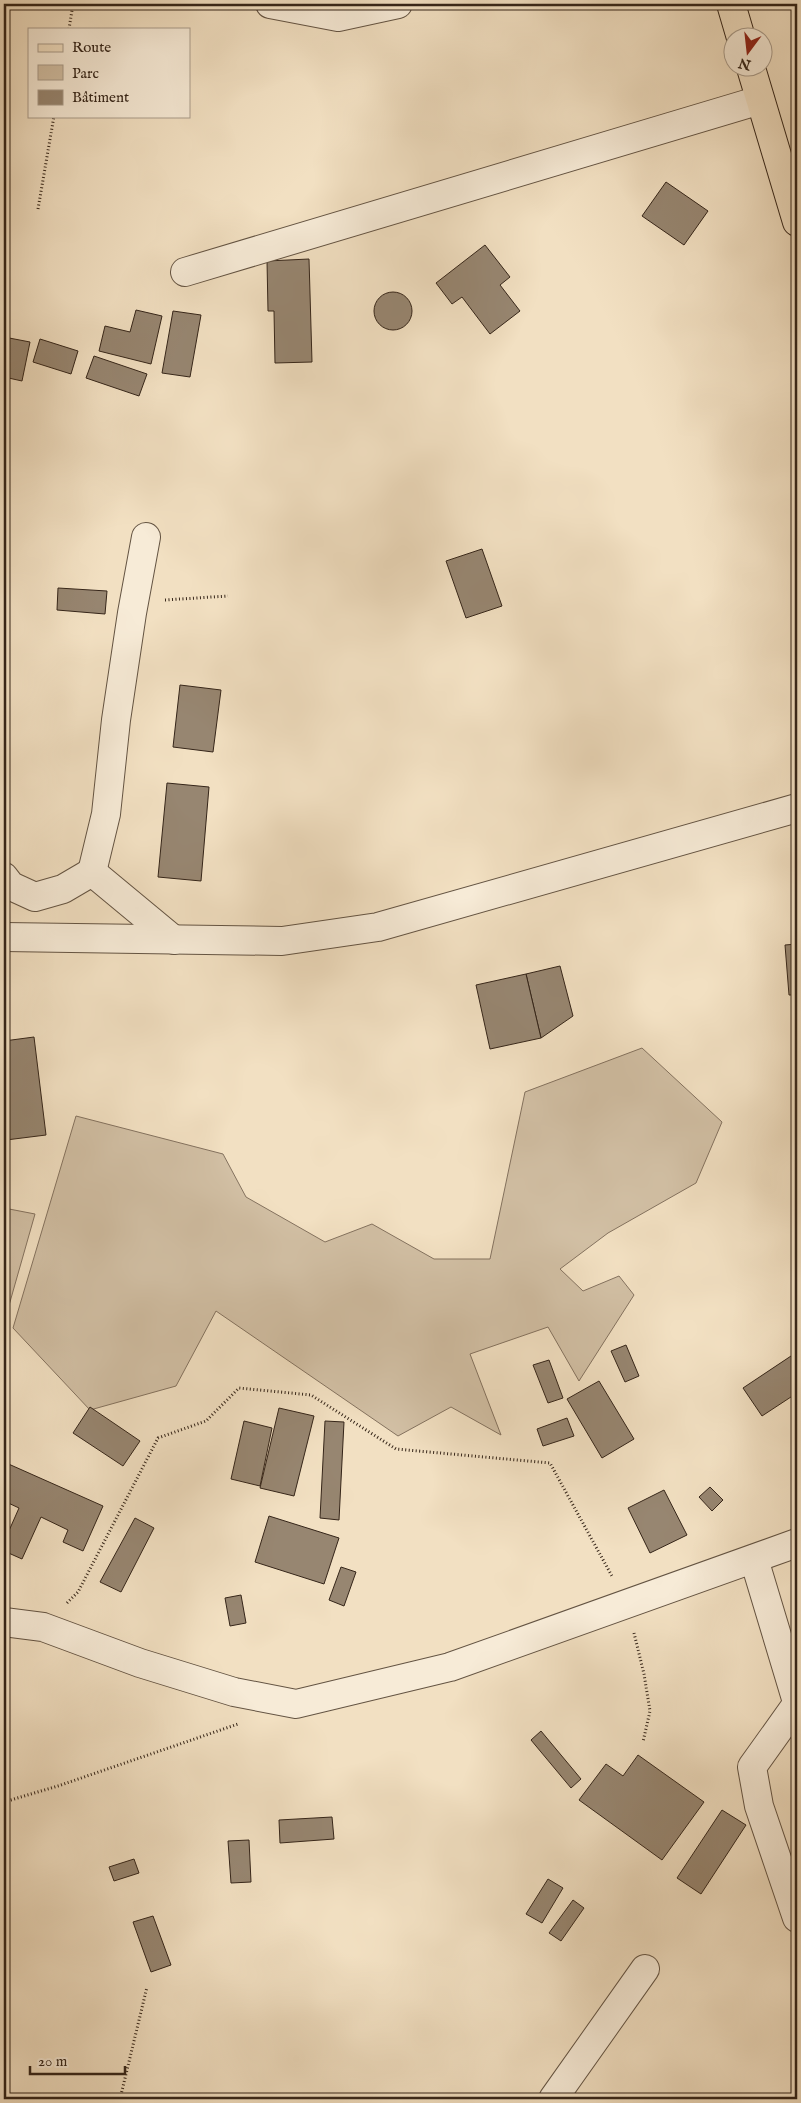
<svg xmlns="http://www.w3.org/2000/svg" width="801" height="2103" font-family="'IM FELL English',serif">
  <rect width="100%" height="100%" fill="#f2e0c2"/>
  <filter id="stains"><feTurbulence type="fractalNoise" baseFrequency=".004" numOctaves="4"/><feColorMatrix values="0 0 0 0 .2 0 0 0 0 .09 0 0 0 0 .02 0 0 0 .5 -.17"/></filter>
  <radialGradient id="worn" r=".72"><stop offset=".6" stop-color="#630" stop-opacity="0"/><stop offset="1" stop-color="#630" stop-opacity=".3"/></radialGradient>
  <!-- green -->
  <g fill="#d2c0a5" stroke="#84725f">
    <polygon points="642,1048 722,1122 696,1183 608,1233 560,1269 583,1291 619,1276 634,1295 579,1381 548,1327 470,1354 501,1435 451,1407 398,1436 216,1311 176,1386 90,1410 13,1328 76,1116 223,1154 246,1197 325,1242 372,1224 434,1259 490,1259 525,1092"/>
    <polygon points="4,1208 35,1214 4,1323"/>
  </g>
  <!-- building -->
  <g fill="#978671" stroke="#352519">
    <polygon points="666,182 708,211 684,245 642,216"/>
    <polygon points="485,245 510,277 500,285 520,311 490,334 462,297 452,304 436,283"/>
    <polygon points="309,259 312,362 275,363 274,311 268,311 267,261"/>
    <circle cx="393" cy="311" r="19"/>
    <polygon points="136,310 162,316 151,364 99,351 105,326 130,332"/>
    <polygon points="173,311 201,315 190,377 162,373"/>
    <polygon points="4,337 30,342 22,381 4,377"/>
    <polygon points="40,339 78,351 71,374 33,362"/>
    <polygon points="94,356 147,374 139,396 86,378"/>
    <polygon points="482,549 502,606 466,618 446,561"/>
    <polygon points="58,588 107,591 105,614 57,610"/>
    <polygon points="180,685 221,690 213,752 173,747"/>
    <polygon points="167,783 209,787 201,881 158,877"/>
    <polygon points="797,944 797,995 789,995 785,945"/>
    <polygon points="560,966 573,1016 541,1038 526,974"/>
    <polygon points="526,974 541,1038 490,1049 476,985"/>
    <polygon points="34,1037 46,1135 6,1140 4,1125 4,1041"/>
    <polygon points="626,1345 639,1376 625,1382 611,1351"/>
    <polygon points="797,1352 797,1393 762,1416 743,1388"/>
    <polygon points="549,1360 563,1398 548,1403 533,1365"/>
    <polygon points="599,1381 634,1439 602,1458 567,1399"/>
    <polygon points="90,1407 140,1441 123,1466 73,1433"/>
    <polygon points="279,1408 314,1416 294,1496 260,1488"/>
    <polygon points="567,1418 574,1436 543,1446 537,1429"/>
    <polygon points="244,1421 272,1428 260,1486 231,1479"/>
    <polygon points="325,1421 344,1422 339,1520 320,1518"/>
    <polygon points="4,1462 103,1506 83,1551 63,1542 68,1530 41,1517 22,1559 4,1551 4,1542 19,1508 4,1501"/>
    <polygon points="710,1487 723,1500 712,1511 699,1497"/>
    <polygon points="664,1490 687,1535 650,1553 628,1508"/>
    <polygon points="269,1516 339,1538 324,1584 255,1562"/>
    <polygon points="135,1518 154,1528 121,1592 100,1582"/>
    <polygon points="341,1567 356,1572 344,1606 329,1600"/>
    <polygon points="241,1595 246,1623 230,1626 225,1598"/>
    <polygon points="541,1731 581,1779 571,1788 531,1740"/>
    <polygon points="638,1755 704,1802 662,1860 579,1800 606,1764 623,1776"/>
    <polygon points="722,1810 746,1825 701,1894 677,1878"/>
    <polygon points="332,1817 334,1839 280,1843 279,1820"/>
    <polygon points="249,1840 251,1882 231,1883 228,1841"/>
    <polygon points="134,1859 139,1873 114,1881 109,1867"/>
    <polygon points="548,1879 563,1888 542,1923 526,1914"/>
    <polygon points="573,1900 584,1908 561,1941 549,1933"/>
    <polygon points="153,1916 171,1965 151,1972 133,1922"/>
  </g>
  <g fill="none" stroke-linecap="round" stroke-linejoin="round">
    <!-- minor casing -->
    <g stroke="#645443" stroke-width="30">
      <g id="minor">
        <polyline points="270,4 338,17 398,4"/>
        <polyline points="185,272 760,100"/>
        <polyline points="92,872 106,814 116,720 132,613 146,537"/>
        <polyline points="4,877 11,886 35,897 63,889 92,872 174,940"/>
        <polyline points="4,937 282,941 378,927 797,808"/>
        <polyline points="754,1559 797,1702"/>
        <polyline points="4,1622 43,1627 140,1663 234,1692 296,1704 450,1667 797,1543"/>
        <polyline points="797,1704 752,1767 759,1806 797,1918"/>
        <polyline points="553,2099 645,1969"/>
      </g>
    </g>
    <!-- major casing -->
    <g stroke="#352519" stroke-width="30">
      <g id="major">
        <polyline points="731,4 741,38"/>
        <polyline points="751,68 797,222"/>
      </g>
    </g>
    <!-- path -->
    <g stroke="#352519" stroke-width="3" stroke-dasharray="1 2.5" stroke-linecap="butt">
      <polyline points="69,29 73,4"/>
      <polyline points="38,209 54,116"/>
      <polyline points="165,600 228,596"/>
      <polyline points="67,1603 78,1592 158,1438 206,1421 239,1388 311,1395 396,1449 550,1463 613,1578"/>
      <polyline points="634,1633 644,1674 650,1711 643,1742"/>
      <polyline points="4,1802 58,1786 238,1724"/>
      <polyline points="120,2099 147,1987"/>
    </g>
    <!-- minor -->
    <use href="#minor" stroke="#f7ebd7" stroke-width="28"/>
    <!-- major -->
    <use href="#major" stroke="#f2e0c2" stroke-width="28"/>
  </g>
  <!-- margin -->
  <rect width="801" height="2103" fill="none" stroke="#f2e0c2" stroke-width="20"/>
  <rect x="5" y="5" width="791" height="2093" fill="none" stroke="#352519" stroke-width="2.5"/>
  <rect x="10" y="10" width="781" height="2083" fill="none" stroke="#352519"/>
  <!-- legend -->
  <rect x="28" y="28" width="162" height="90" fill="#f7ebd7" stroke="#a99c8b"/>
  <rect x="38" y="44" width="25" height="8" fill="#f2e0c2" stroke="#a99c8b"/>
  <text x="72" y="52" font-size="15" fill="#352519">Route</text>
  <rect x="38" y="65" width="25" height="15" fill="#d2c0a5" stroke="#a99c8b"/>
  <text x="72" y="78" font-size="15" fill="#352519">Parc</text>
  <rect x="38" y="90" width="25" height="15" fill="#978671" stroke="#a99c8b"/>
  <text x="72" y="102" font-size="15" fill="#352519">Bâtiment</text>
  <!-- north arrow -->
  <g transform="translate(748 52) rotate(195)"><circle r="24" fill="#f7ebd7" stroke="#a99c8b"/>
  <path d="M0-4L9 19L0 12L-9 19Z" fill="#8f2418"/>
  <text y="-8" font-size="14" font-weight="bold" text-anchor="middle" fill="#352519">N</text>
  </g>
  <!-- scale -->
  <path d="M30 2066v8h95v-8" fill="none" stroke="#352519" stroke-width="2.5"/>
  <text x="38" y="2066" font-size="15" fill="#352519" stroke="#f7ebd7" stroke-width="4" paint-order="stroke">20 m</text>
  <rect width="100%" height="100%" filter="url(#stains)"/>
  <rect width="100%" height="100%" fill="url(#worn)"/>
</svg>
